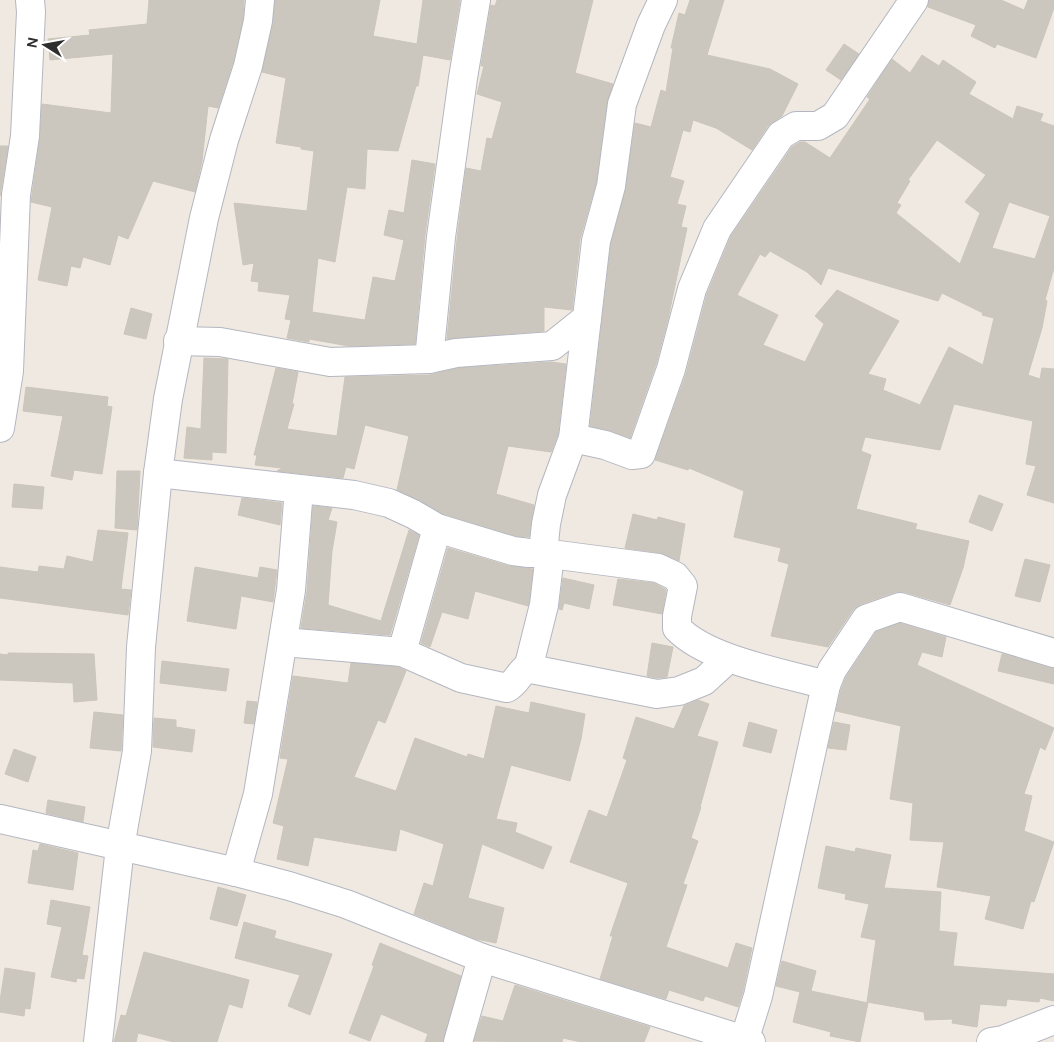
<svg xmlns="http://www.w3.org/2000/svg" width="1054" height="1042" font-family="'DM Sans',sans-serif">
  <rect width="100%" height="100%" fill="#efe9e1"/>
  <!-- building -->
  <g fill="#cbc7bf" stroke="#cbc5ba" fill-rule="evenodd">
    <polygon points="149,0 244,0 243,19 233,62 218,108 208,106 202,161 195,192 153,181 128,239 118,235 110,265 83,257 80,268 71,266 67,286 38,280 52,207 31,202 40,138 42,104 111,113 113,54 50,60 48,39 90,35 89,30 147,24"/>
    <polygon points="275,0 380,0 373,36 417,44 423,0 460,0 450,60 423,55 418,86 416,86 398,151 367,149 365,189 347,187 335,262 318,258 312,312 365,320 373,277 395,281 404,240 384,235 389,210 404,213 412,160 435,164 425,235 415,344 349,346 309,339 309,342 287,338 291,320 285,319 290,295 258,291 259,282 251,281 254,263 243,265 234,203 307,211 314,151 301,149 301,147 276,143 286,78 262,72 273,24"/>
    <polygon points="497,0 593,0 575,73 613,84 607,102 596,183 580,239 572,310 544,307 544,331 447,339 457,239 466,168 481,171 487,138 492,139 502,102 477,94 484,66 481,66 491,5 495,6"/>
    <polygon points="690,0 724,0 707,55 770,69 798,84 782,116 768,126 752,150 716,128 693,120 690,132 683,130 670,177 684,181 677,204 686,206 681,227 687,228 668,319 656,364 630,438 608,430 590,426 611,244 626,188 635,123 651,127 661,90 666,92 673,48 671,48 679,13 685,15"/>
    <polygon points="929,0 1001,0 1024,10 1028,0 1054,0 1054,8 1036,58 997,44 995,48 971,36 976,25 928,7"/>
    <polygon points="844,44 859,54 841,80 826,70"/>
    <path d="M922 55 939 66 943 60 976 82 969 94 1013 119 1017 106 1043 114 1040 121 1054 126V268L1045 300 1047 301 1042 328 1028 375 1040 379 1042 368 1054 369V503L1027 495 1036 466 1026 464 1033 421 954 404 940 450 865 437 861 451 871 455 856 509 917 524 915 529 969 541 963 568 950 605 904 592H895L861 604 853 610 828 647 771 636 789 564 778 561 781 548 734 537 744 491 689 468 688 470 655 460 686 374 707 294 731 236 792 147 800 142H805L830 158 870 99 867 97 892 59 910 73ZM937 140 986 175 965 202 980 213 960 264 896 213 901 205 897 203 910 181 908 180ZM1009 202 1050 216 1035 259 992 248ZM770 251 807 272 821 285 828 268 938 301 942 293 983 313 982 315 994 318 983 365 949 347 920 405 883 390 886 379 868 374 899 321 837 290 815 316 824 324 805 362 763 345 778 315 737 295 760 254 765 257Z"/>
    <polygon points="0,146 8,146 0,196"/>
    <polygon points="131,308 152,314 146,339 124,334"/>
    <polygon points="204,358 228,359 226,453 212,452 212,460 184,458 187,427 201,429"/>
    <polygon points="551,362 566,364 558,434 551,452 508,446 496,494 534,505 529,537 516,536 443,514 397,490 409,436 365,425 354,469 346,467 343,478 277,471 282,468 255,465 257,455 254,455 276,368 298,372 292,404 294,404 287,429 337,436 345,377 430,375 458,368"/>
    <polygon points="26,387 108,397 107,406 112,407 102,474 74,470 72,480 51,476 63,416 23,411"/>
    <polygon points="117,471 140,471 137,530 115,528"/>
    <polygon points="14,484 44,487 42,509 12,507"/>
    <polygon points="979,495 1003,504 992,531 969,522"/>
    <polygon points="242,498 282,503 280,525 238,515"/>
    <polygon points="313,506 332,508 328,520 337,522 332,551 328,605 381,621 409,530 419,535 390,635 301,628 307,591"/>
    <polygon points="633,514 657,520 658,517 685,524 679,561 660,553 625,548"/>
    <polygon points="98,530 128,533 121,589 131,590 128,615 0,598 0,567 38,572 39,566 64,569 67,556 93,562"/>
    <polygon points="448,548 509,566 533,569 529,602 528,606 475,591 468,619 442,612 430,647 421,643"/>
    <polygon points="1025,559 1050,565 1040,602 1015,596"/>
    <polygon points="195,567 258,578 260,567 277,570 273,602 241,596 236,629 187,621"/>
    <polygon points="563,578 594,585 589,609 564,603 562,610 559,609"/>
    <polygon points="618,579 654,583 665,589 666,590 662,614 613,605"/>
    <polygon points="900,623 946,637 942,657 922,652 917,665 1054,728 1045,750 1040,747 1024,794 1032,796 1024,831 1054,842 1034,902 1031,901 1023,929 985,919 991,896 937,887 944,842 910,840 913,803 890,799 901,726 836,711 841,690 846,677 876,632"/>
    <polygon points="652,643 673,647 667,677 657,678 647,676"/>
    <polygon points="8,653 94,654 97,700 74,702 73,683 0,680 0,654 8,655"/>
    <polygon points="1002,654 1054,668 1054,684 998,671"/>
    <polygon points="162,661 229,669 226,691 160,683"/>
    <polygon points="351,663 398,667 406,671 385,723 378,720 354,777 396,791 415,738 467,757 468,754 484,759 496,706 529,713 531,702 585,714 581,739 570,781 511,765 496,819 517,823 515,832 552,847 543,869 482,844 468,898 504,908 496,943 476,939 414,914 424,883 433,886 444,844 400,829 396,851 314,837 308,866 277,859 284,826 273,823 288,759 280,758 293,676 348,683"/>
    <polygon points="698,700 709,704 697,736 718,742 700,807 701,807 691,838 698,841 683,884 687,885 666,947 728,968 736,943 752,948 743,991 738,1007 705,996 703,1001 669,990 666,999 600,979 613,936 610,936 628,883 570,862 589,810 607,817 627,760 623,758 636,717 674,729 684,706"/>
    <polygon points="247,701 257,702 254,724 244,723"/>
    <polygon points="94,712 123,715 121,751 90,748"/>
    <polygon points="154,718 176,720 176,727 195,730 192,752 153,747"/>
    <polygon points="749,722 777,730 771,753 743,746"/>
    <polygon points="834,722 850,725 846,750 828,748"/>
    <polygon points="14,749 36,757 28,782 5,774"/>
    <polygon points="48,800 85,807 83,822 46,813"/>
    <polygon points="40,844 78,853 73,890 28,883 33,850 38,851"/>
    <polygon points="826,846 855,852 856,848 891,855 884,888 941,892 939,931 957,933 953,966 1054,974 1054,1001 1040,998 1039,1002 1007,999 1006,1006 980,1004 977,1027 952,1023 953,1019 925,1020 924,1012 867,1002 876,940 861,937 869,904 845,899 846,894 818,888"/>
    <polygon points="218,887 246,895 237,926 210,919"/>
    <polygon points="51,900 90,907 82,955 88,956 84,979 77,978 76,982 51,977 62,927 47,924"/>
    <polygon points="244,922 276,931 274,938 332,954 310,1015 288,1006 300,975 235,958"/>
    <polygon points="380,943 461,976 443,1042 425,1042 428,1034 381,1014 370,1041 349,1033 374,966 372,965"/>
    <polygon points="144,952 249,980 242,1008 229,1004 217,1042 174,1042 138,1033 136,1042 114,1042 121,1015 126,1016"/>
    <polygon points="782,961 816,971 811,991 868,1003 860,1042 830,1036 831,1032 793,1022 800,992 776,986"/>
    <polygon points="5,968 35,973 30,1009 25,1008 24,1016 0,1012 0,1001"/>
    <polygon points="515,985 650,1027 644,1042 581,1042 563,1038 562,1042 474,1041 482,1016 503,1021"/>
  </g>
  <g fill="none" stroke-linecap="round" stroke-linejoin="round">
    <!-- minor casing -->
    <g stroke="#b4b7c1" stroke-width="30">
      <g id="minor">
        <polyline points="178,341 220,342 330,362 429,359 456,353 552,346 587,318 596,241 611,186 622,104 651,25 663,0"/>
        <polyline points="429,359 441,237 463,78 476,0"/>
        <polyline points="0,428 9,371 16,195 25,136 31,12 30,0"/>
        <polyline points="573,438 605,445 632,455 641,454 671,369 692,289 717,229 781,135 796,126 818,126 835,116 914,0"/>
        <path d="M158 473 354 495 389 503 413 514 437 528 513 551 529 553H543L658 568 675 576 683 586 677 616V628C707 660 784 673 826 685"/>
        <polyline points="543,553 546,524 552,495 573,438 587,318"/>
        <path d="M283 642 402 652 461 678 507 688C516 683 518 675 526 668L657 694 679 691 704 681 728 659"/>
        <polyline points="402,652 437,528"/>
        <polyline points="528,669 544,605 550,554"/>
        <polyline points="0,819 236,872 289,886 346,904 482,958 751,1042"/>
        <polyline points="236,872 258,794 291,590 299,489"/>
        <polyline points="744,1041 758,996 826,685 832,670 866,619 900,607 1054,653"/>
        <polyline points="98,1042 120,847 137,751 141,647 158,473 168,399 204,218 224,140 248,66 258,21 260,0"/>
        <polyline points="458,1042 482,958"/>
        <polyline points="991,1042 1003,1040 1054,1020"/>
      </g>
    </g>
    <!-- minor -->
    <use href="#minor" stroke="#fff" stroke-width="28"/>
  </g>
  <!-- north arrow -->
  <g transform="translate(45 45) rotate(281)" stroke="#ffffff" stroke-width="4" paint-order="stroke">
  <path d="M0-4L9 19L0 12L-9 19Z" fill="#2e2e2e"/>
  <text y="-8" font-size="14" font-weight="bold" text-anchor="middle" fill="#2e2e2e">N</text>
  </g>
</svg>
